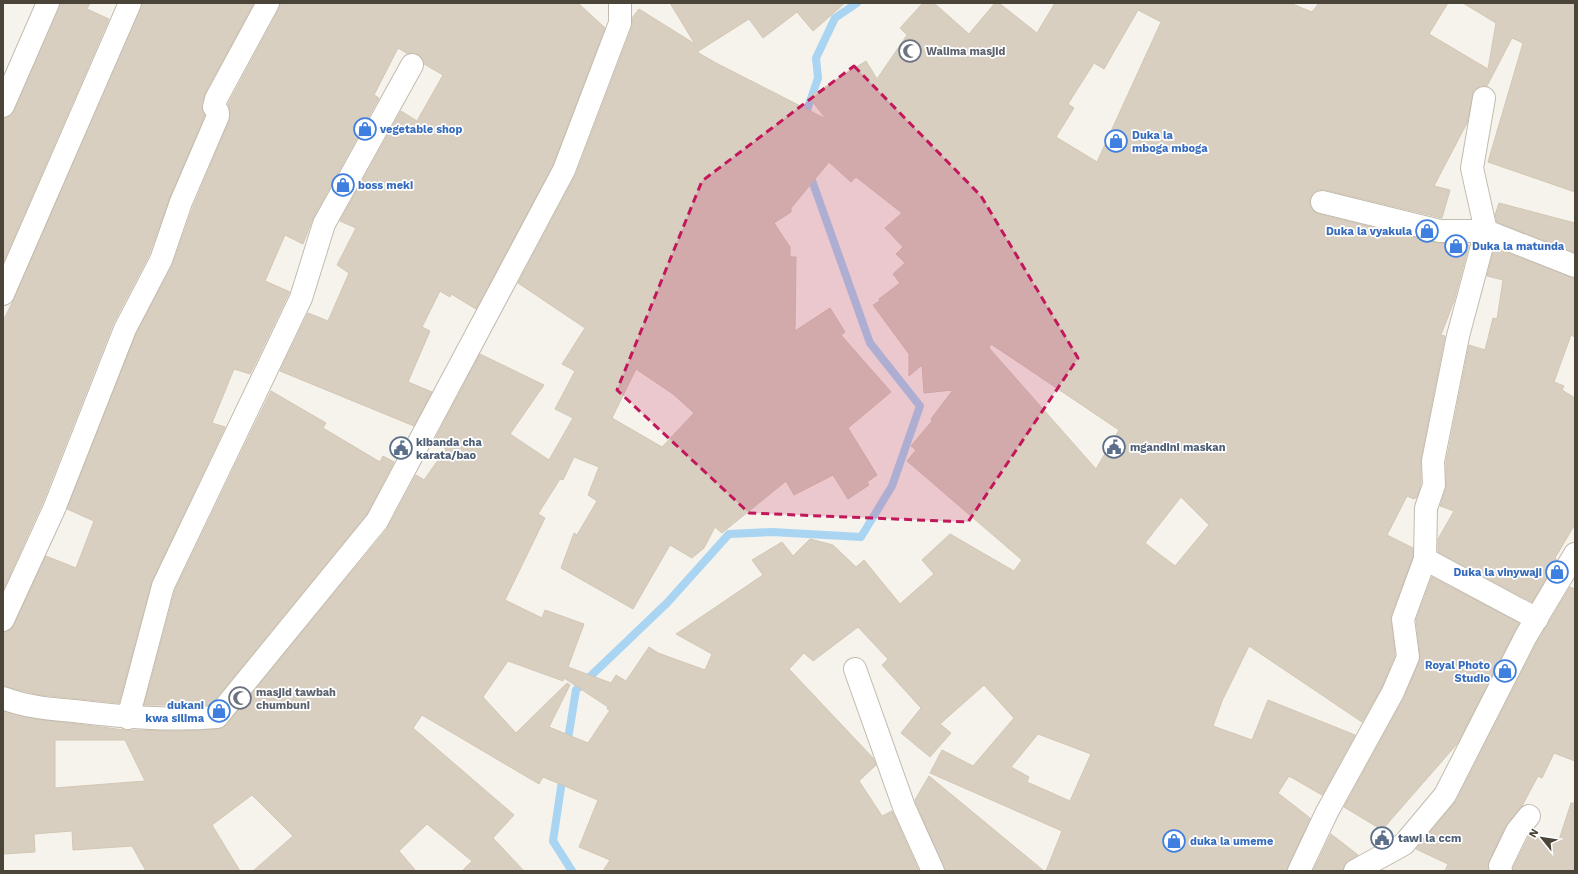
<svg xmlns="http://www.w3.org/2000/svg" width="1578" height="874" font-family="'Work Sans',sans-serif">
  <rect width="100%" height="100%" fill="#f6f3ec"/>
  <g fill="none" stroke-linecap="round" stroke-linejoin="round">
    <!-- stream -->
    <g stroke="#a9d4f2" stroke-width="8">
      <polyline points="804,119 818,78 816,58 835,18 857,3"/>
      <polyline points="567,745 576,690 667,603 729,534 772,532 861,537 892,486 920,406 870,343 809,172"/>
      <polyline points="563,774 553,841 572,871"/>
    </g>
  </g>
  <!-- building -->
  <g fill="#d8cfc1" stroke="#d3c7b4" fill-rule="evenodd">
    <polygon points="60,3 90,3 87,9 109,19 3,263 3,118 10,116 14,111"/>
    <polygon points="142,3 254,3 205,93 202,109 205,115 170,197 149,255 113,324 42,504 3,590 3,321 14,299"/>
    <polygon points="280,3 578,3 605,28 553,165 476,309 451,294 450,297 440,291 422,327 430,331 408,382 432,392 414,426 280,371 308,313 328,321 349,273 337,265 356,228 340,221 401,111 417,121 443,75 424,64 418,54 408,54 398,48 374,95 379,98 313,218 303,244 285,235 265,281 290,292 289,293 250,374 234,369 212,423 225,427 152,581 119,703 40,695 3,686 3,632 10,630 14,625 46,556 76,568 94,521 67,509 136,334 172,266 193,207 229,121 230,112 228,104 279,9"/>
    <path d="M670 3H845L813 31 797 12 763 38 749 19 697 52 716 63 826 119 809 97 866 61 877 79 907 35 900 28 923 3H934L969 34 995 3H999L1037 33 1055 3H1290L1312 12 1319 3H1448L1429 34 1488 69 1496 23 1463 3H1575V192L1488 162 1523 43 1512 38 1487 86H1480L1474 90 1467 123 1434 186 1450 190 1442 218 1325 190H1318L1313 193 1310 199V206L1314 211 1319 214 1437 243 1464 244 1469 245 1454 301 1441 335 1445 336 1421 459V483L1417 497 1414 499 1407 496 1387 535 1413 548V557L1391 615 1395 655 1382 687 1362 722 1249 646 1222 701 1213 726 1252 740 1268 700 1355 735 1322 795 1289 776 1278 793 1310 818 1287 871H1046L1062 831 930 773 942 750 973 766 1014 718 984 685 940 724 951 733 930 757 901 733 921 708 882 665 888 659 858 627 813 661 804 653 789 669 873 758 876 765 859 781 882 816 892 811 919 871H603L610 860 579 847 598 800 543 777 539 784 422 715 413 728 514 815 493 838 524 871H462L472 861 427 824 399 851 416 871H253L293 836 252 795 212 825 240 871H146L132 846 73 850 72 831 34 834 35 852 3 854V711L36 719 125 730 182 731 223 728 387 529 416 475 424 480 446 449 434 441 480 354 544 385 510 434 549 460 573 418 555 409 575 371 562 364 585 328 518 283 576 174 632 27V18L639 9 695 44ZM1138 10 1161 22 1097 162 1056 137 1074 108 1068 104 1094 63 1104 69ZM829 162 851 182 856 177 902 213 885 228 903 247 896 254 905 263 893 274 900 283 879 299 880 301 873 305 909 354V376L922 365 924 393 953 390 931 419 932 421 911 446 916 450 907 461 1022 560 1014 571 950 534 922 560 934 574 900 604 864 560 856 567 833 545 810 539 793 556 782 542 752 560 763 575 676 634 712 654 705 670 658 653 649 647 626 681 616 675 611 683 568 667 584 624 545 610 542 618 505 600 545 518 538 514 560 479 563 480 574 457 599 467 588 495 597 501 577 535 574 533 561 568 633 609 670 545 692 558 704 548 715 527 722 533 786 481 794 495 833 475 848 499 869 485 867 482 877 475 848 428 891 392 841 335 845 332 830 308 795 331 796 257H790V247L774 223 791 212V208ZM991 344 1119 430 1096 469 989 348ZM636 369 673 394 694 413 662 447 612 418ZM1181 497 1209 525 1175 566 1145 543ZM508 661 563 681 564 678 608 707 607 709 610 710 588 743 549 727 570 685 567 683 516 733 483 697ZM1038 734 1091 754 1070 801 1027 782 1029 777 1011 767ZM55 740H125L145 781 55 788Z"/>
    <polygon points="1499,203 1575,223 1575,253 1497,222 1495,215"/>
    <polygon points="1494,248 1575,278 1575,337 1571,335 1554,382 1564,386 1562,390 1575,398 1575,524 1555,558 1557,560 1532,602 1438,552 1438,539 1454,511 1440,506 1446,489 1446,462 1469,345 1485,350 1493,318 1497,319 1503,280 1487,276"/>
    <polygon points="271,391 326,423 323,428 380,462 383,456 394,462 367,514 211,705 144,705 175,590"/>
    <polygon points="1432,577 1519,623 1457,744 1382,830 1344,807 1404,698 1419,662 1420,655 1416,620"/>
    <polygon points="1570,587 1575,589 1575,761 1554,753 1542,778 1538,776 1522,806 1506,825 1489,861 1488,871 1445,871 1448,864 1416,849 1456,801 1537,642"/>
    <polygon points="929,776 1044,871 945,871 915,800"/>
    <polygon points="1571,803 1575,803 1575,871 1513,871 1513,868 1529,836 1558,843"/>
    <polygon points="1331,834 1358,855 1345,864 1343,871 1313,871"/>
  </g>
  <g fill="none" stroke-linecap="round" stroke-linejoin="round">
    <!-- street casing -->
    <g stroke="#c2bbae" stroke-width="24">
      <g id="street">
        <polyline points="3,106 48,3"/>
        <polyline points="1322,202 1440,231 1486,231 1575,266"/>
        <polyline points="3,294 130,3"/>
        <polyline points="1425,559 1537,619"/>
        <polyline points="3,620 54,509 125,329 161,260 181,202 218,116 218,112 214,107 216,99 268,3"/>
        <polyline points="855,669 904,807 933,871"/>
        <path d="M3 698C26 707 50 709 74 711 123 717 169 721 217 717L377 521 564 170 620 23V3"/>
        <polyline points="128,718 163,586 301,298 324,224 412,65"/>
        <polyline points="1299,871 1327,812 1393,692 1408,657 1403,619 1425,559 1426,508 1434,485 1433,461 1458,336 1486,231 1472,168 1484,98"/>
        <polyline points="1355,871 1404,844 1445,795 1526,636 1575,554"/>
        <polyline points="1501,871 1500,866 1517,831 1529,816"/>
      </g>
    </g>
    <!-- street -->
    <use href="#street" stroke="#fff" stroke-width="22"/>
  </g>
  <!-- marked area -->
  <path fill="#c2185b" fill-opacity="0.2" stroke="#c2185b" stroke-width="3" stroke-dasharray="8 5" stroke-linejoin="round" d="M854 66 981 196 1078 358 968 522 749 513 617 390 702 181Z"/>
  <!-- icons -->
  <defs>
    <g id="mosque-ring" transform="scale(1.15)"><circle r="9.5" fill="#fff" stroke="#6b7280" stroke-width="1.5"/><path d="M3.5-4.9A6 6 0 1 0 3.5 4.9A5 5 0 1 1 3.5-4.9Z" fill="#6b7280"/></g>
    <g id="shop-ring" transform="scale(1.15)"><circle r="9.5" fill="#fff" stroke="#3f7fe0" stroke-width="1.5"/><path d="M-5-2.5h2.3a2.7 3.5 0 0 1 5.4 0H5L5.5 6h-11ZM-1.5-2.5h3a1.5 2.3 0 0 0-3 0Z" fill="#3f7fe0"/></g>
    <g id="civic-ring" transform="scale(1.15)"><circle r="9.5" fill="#fff" stroke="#5c6f8a" stroke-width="1.5"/><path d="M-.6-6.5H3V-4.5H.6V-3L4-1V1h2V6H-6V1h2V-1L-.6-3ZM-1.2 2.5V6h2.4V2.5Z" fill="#5c6f8a"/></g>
  </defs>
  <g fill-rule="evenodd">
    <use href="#mosque-ring" x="910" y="51"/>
    <use href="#shop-ring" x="365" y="129"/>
    <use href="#shop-ring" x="1116" y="141"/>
    <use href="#shop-ring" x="343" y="185"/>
    <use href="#shop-ring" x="1427" y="231"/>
    <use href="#shop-ring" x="1456" y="246"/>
    <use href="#civic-ring" x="1114" y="447"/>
    <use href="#civic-ring" x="401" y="448"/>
    <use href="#shop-ring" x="1557" y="572"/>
    <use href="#shop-ring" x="1505" y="671"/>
    <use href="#mosque-ring" x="240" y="698"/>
    <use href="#shop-ring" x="219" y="711"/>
    <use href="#civic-ring" x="1382" y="838"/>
    <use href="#shop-ring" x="1174" y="841"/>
  </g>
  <g text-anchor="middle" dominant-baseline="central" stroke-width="3.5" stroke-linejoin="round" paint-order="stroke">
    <!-- worship labels -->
    <g font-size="11" font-weight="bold" fill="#5b616d" stroke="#fff" text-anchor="start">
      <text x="926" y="51">Walima masjid</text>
      <text x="256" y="692">masjid tawbah<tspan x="256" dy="13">chumbuni</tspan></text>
    </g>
    <!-- shop labels -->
    <g font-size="11" font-weight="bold" fill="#366cbe" stroke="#fff" text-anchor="start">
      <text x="380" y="129">vegetable shop</text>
      <text x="1132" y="135">Duka la<tspan x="1132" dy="13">mboga mboga</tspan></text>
      <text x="358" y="185">boss meki</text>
      <text x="1412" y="231" text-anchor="end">Duka la vyakula</text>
      <text x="1472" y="246">Duka la matunda</text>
      <text x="1542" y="572" text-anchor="end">Duka la vinywaji</text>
      <text x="1490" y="665" text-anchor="end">Royal Photo<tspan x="1490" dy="13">Studio</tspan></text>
      <text x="204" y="705" text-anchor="end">dukani<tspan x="204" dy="13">kwa silima</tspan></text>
      <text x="1190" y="841">duka la umeme</text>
    </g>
    <!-- service labels -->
    <g font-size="11" font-weight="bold" fill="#4e5e75" stroke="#fff" text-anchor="start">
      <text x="416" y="442">kibanda cha<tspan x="416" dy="13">karata/bao</tspan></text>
      <text x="1130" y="447">mgandini maskan</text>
      <text x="1398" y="838">tawi la ccm</text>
    </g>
  </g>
  <!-- border -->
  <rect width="1578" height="874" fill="none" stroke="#4b4439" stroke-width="8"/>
  <!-- north arrow -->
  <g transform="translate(1542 838) rotate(300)" stroke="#ffffff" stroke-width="3" paint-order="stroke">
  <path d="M0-3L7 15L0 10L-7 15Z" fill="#4b4439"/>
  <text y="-6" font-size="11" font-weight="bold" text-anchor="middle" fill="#4b4439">N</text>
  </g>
</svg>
